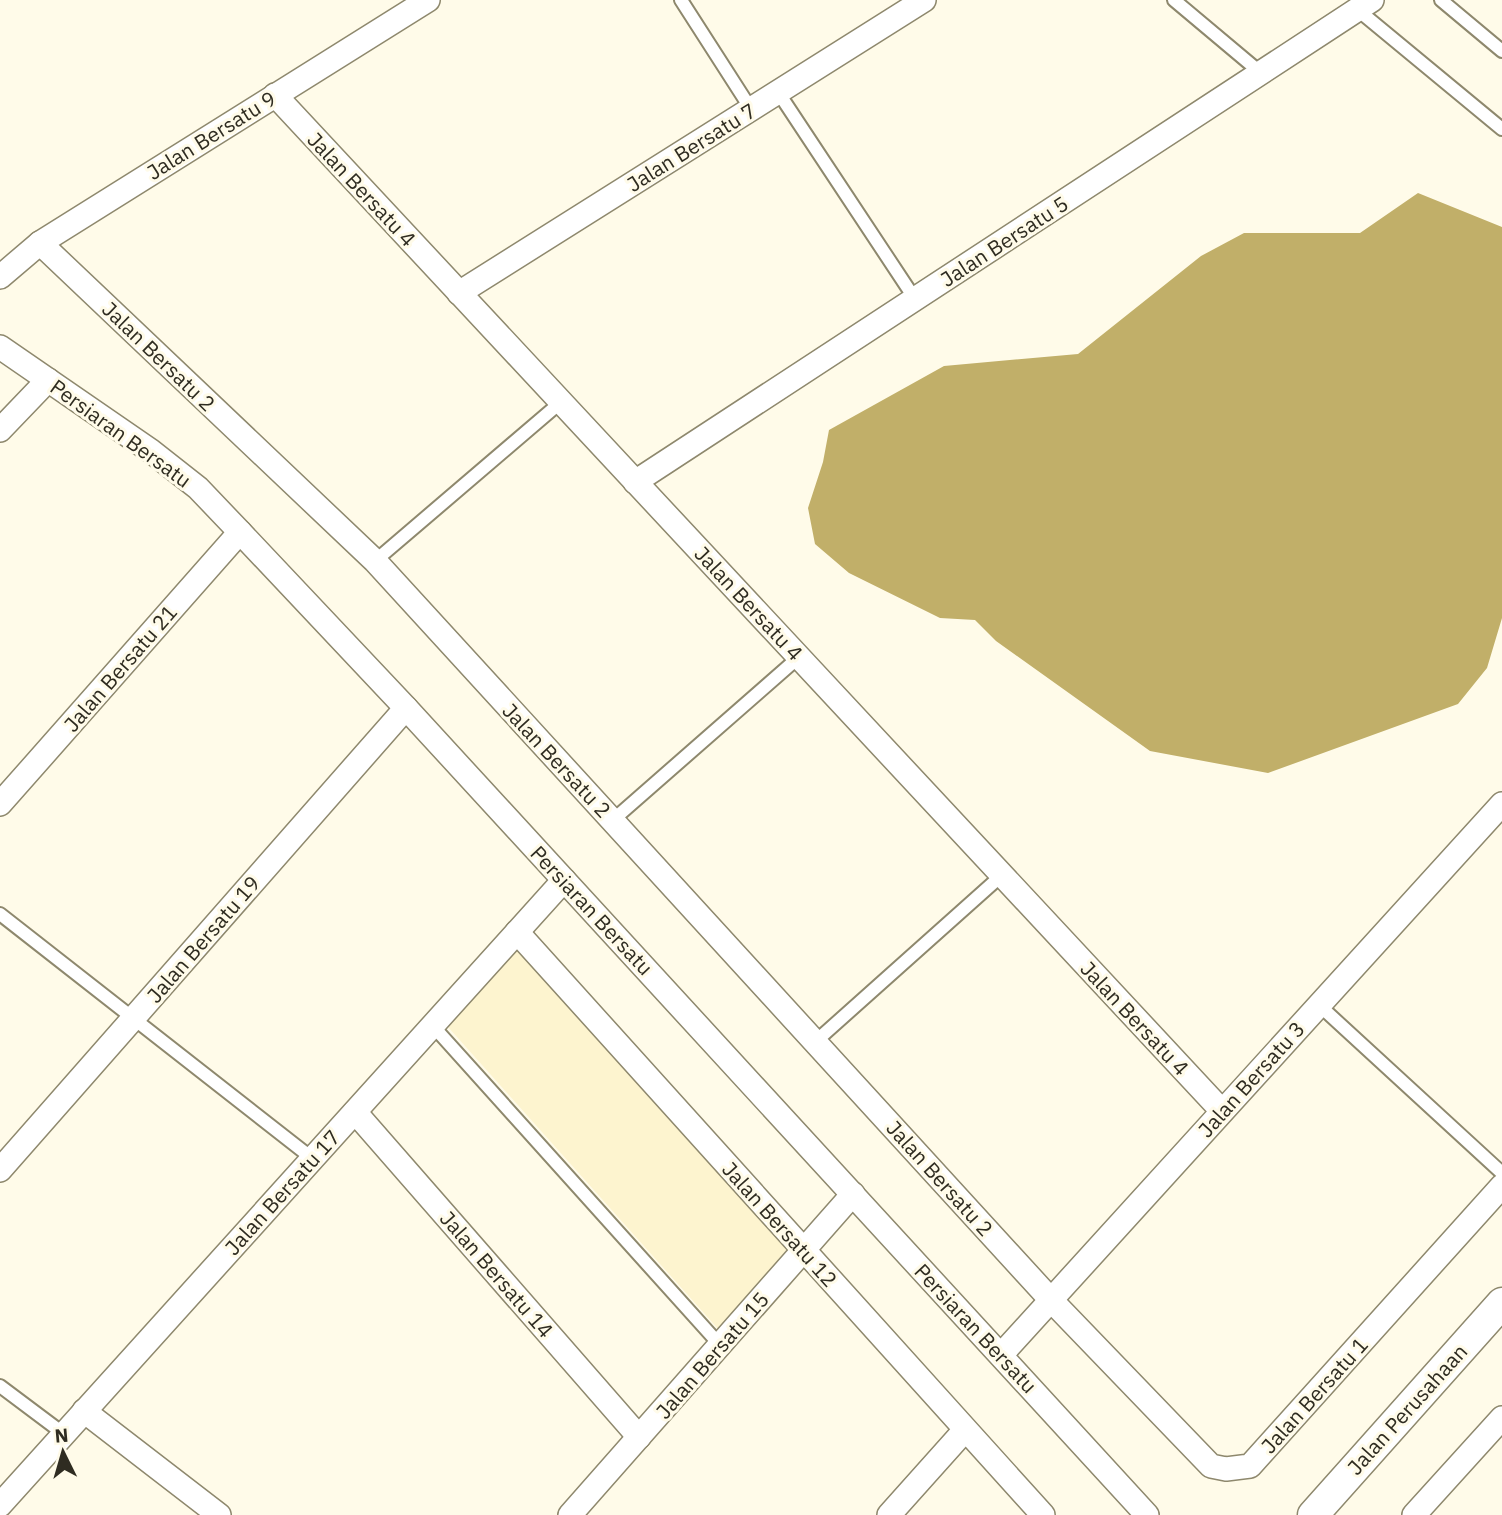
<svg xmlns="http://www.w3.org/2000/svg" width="1502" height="1515" font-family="'IBM Plex Sans',sans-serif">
  <rect width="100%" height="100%" fill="#fffbe9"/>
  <!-- built -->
  <polygon fill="#fdf4cf" points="518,949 787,1249 720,1331 448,1027"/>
  <!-- water -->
  <polygon fill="#c1af69" points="1418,193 1502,227 1502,618 1487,668 1458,704 1268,773 1150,751 996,641 975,620 940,618 849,573 815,544 808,508 823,462 829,430 944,366 1078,354 1201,256 1244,233 1360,233"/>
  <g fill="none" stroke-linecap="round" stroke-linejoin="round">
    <!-- service casing -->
    <g stroke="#8e886d" stroke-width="16">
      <g id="service">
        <polyline points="681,0 751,109"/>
        <polyline points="1174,0 1261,73"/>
        <polyline points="1441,0 1502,51"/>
        <polyline points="1358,10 1502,129"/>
        <polyline points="778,92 915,299"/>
        <polyline points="375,561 561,402"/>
        <polyline points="613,820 799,657"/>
        <polyline points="0,914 313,1159"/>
        <polyline points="1319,1005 1502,1173"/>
        <polyline points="433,1026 720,1345"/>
        <polyline points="815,1042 1002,875"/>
        <polyline points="0,1386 64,1434"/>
      </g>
    </g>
    <!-- minor casing -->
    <g stroke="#8e886d" stroke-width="26">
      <g id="minor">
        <polyline points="275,95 1222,1111"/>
        <polyline points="40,243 375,561 1051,1300 1211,1466 1226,1469 1250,1466 1502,1186"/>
        <polyline points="0,277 40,243 428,0"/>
        <polyline points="459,293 924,0"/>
        <polyline points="0,347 151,451 198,488 240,532 406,708 1147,1515"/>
        <polyline points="0,430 48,380"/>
        <polyline points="635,482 1372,0"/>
        <polyline points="0,804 240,532"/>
        <polyline points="517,932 1043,1515"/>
        <polyline points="355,1112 639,1437"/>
        <polyline points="0,1170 406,708"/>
        <polyline points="1001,1355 1502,804"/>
        <polyline points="84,1411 219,1515"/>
        <polyline points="0,1505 564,880"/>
        <polyline points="570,1515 853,1194"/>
        <polyline points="889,1515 965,1430"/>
        <polyline points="1414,1515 1502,1418"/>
      </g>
    </g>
    <!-- tertiary casing -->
    <g stroke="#8e886d" stroke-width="33">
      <polyline id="tertiary" points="1313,1515 1502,1303"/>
    </g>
    <!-- service -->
    <use href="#service" stroke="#fff" stroke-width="12"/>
    <!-- minor -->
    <use href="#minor" stroke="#fff" stroke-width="23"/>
    <!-- tertiary -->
    <use href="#tertiary" stroke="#fff" stroke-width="30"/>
  </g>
  <g text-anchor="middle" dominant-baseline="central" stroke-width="6" stroke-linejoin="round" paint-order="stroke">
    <!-- street labels -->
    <g font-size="21" fill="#2f2c21" stroke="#fffbe9">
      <text transform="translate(211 135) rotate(-32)">Jalan Bersatu 9</text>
      <text transform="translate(691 147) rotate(-32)">Jalan Bersatu 7</text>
      <text transform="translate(362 189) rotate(47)">Jalan Bersatu 4</text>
      <text transform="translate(1004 241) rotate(-33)">Jalan Bersatu 5</text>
      <text transform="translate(159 356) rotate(44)">Jalan Bersatu 2</text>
      <text transform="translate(121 433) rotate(36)">Persiaran Bersatu</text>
      <text transform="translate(749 603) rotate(47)">Jalan Bersatu 4</text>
      <text transform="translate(120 668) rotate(-49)">Jalan Bersatu 21</text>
      <text transform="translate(557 760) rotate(47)">Jalan Bersatu 2</text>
      <text transform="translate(592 910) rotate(47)">Persiaran Bersatu</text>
      <text transform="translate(203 939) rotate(-49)">Jalan Bersatu 19</text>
      <text transform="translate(1135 1018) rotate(47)">Jalan Bersatu 4</text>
      <text transform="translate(1251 1079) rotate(-48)">Jalan Bersatu 3</text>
      <text transform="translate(940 1178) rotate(48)">Jalan Bersatu 2</text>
      <text transform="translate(282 1192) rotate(-48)">Jalan Bersatu 17</text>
      <text transform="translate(780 1224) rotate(48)">Jalan Bersatu 12</text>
      <text transform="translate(497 1274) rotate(49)">Jalan Bersatu 14</text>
      <text transform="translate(976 1328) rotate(47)">Persiaran Bersatu</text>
      <text transform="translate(712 1355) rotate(-49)">Jalan Bersatu 15</text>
      <text transform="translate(1314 1395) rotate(-48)">Jalan Bersatu 1</text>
      <text transform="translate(1407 1409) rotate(-48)">Jalan Perusahaan</text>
    </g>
  </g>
  <!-- north arrow -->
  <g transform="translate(63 1452) rotate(355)" stroke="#fffbe9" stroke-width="5" paint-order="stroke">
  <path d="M0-5L12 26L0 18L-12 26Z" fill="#2f2c21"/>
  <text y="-10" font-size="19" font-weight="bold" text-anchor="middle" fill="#2f2c21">N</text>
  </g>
</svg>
